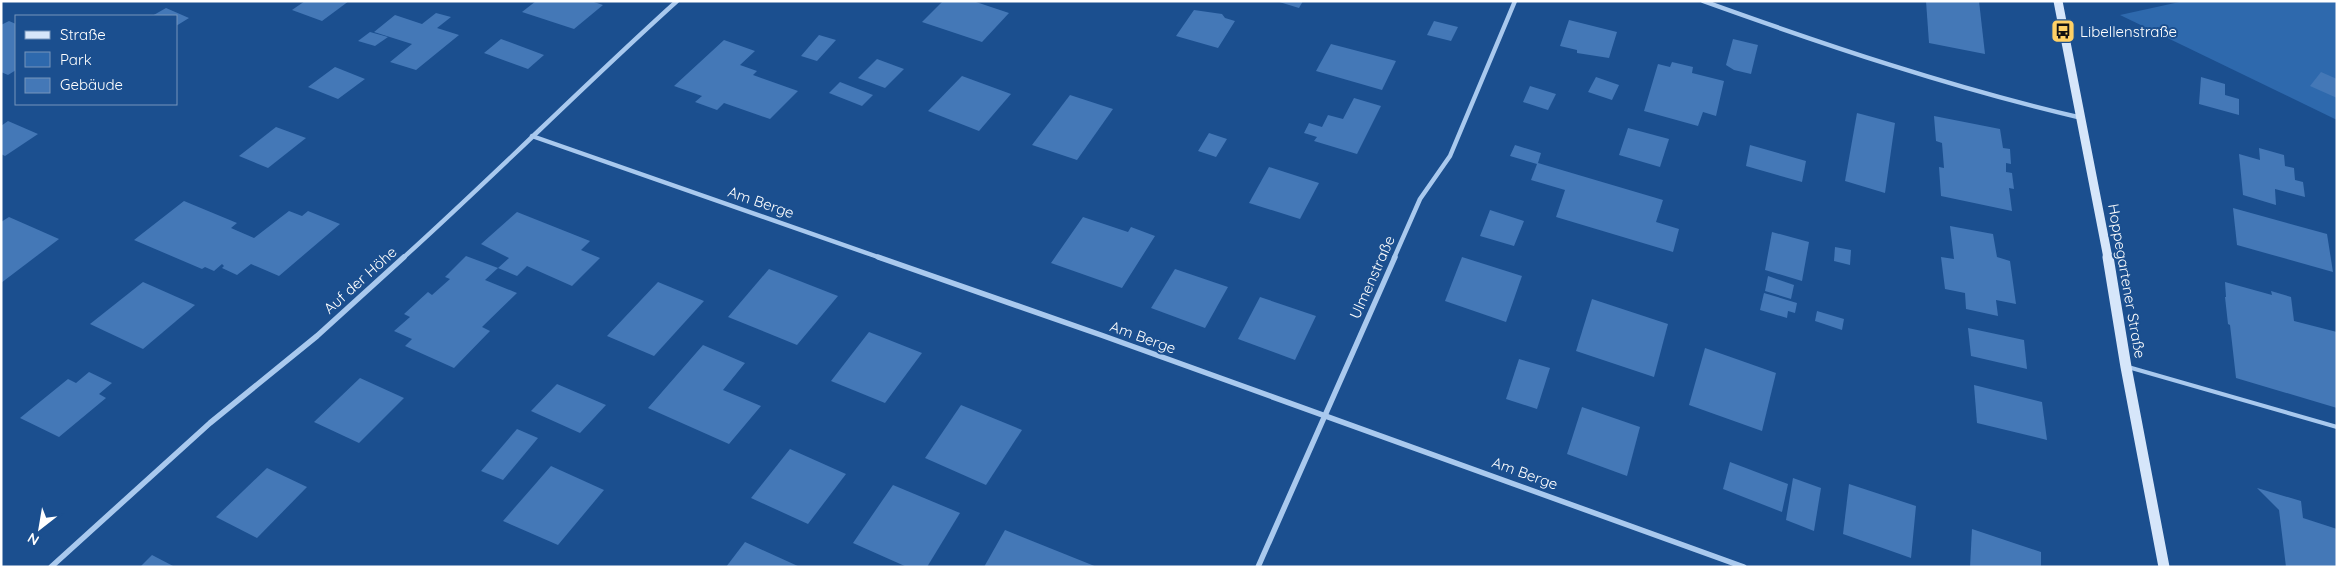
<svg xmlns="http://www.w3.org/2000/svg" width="2338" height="568" font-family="Quicksand,sans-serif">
  <rect width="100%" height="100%" fill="#1b4f8f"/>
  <!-- green -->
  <polygon fill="#2e69ad" points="2184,1 2337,1 2337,120 2120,15"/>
  <!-- building -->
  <g fill="#4478b7">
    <polygon points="305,1 349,1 322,21 292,10"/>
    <polygon points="536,1 591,1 603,5 574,29 522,12"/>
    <polygon points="943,1 973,1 1009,13 982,42 922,22"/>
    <polygon points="1276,1 1303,1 1299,8"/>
    <polygon points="1926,1 1979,1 1985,54 1929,43"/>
    <polygon points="166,8 189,18 176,26 176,16 152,16"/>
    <polygon points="1194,10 1222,14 1225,18 1235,21 1218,48 1176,36"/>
    <polygon points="436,13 451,17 437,28 459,35 416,70 390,62 412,44 374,32 395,15 422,24"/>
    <polygon points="1569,20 1617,32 1609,58 1577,53 1577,50 1560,46"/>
    <polygon points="9,21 16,24 16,70 8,75 1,72 1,25"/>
    <polygon points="1434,21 1458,27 1451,41 1427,35"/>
    <polygon points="370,32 388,37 375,46 358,41"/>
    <polygon points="819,35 836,40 817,61 801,56"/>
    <polygon points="501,39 544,55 528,69 484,53"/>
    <polygon points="1733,39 1758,45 1751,74 1734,70 1726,65"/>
    <polygon points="724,40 755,51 740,65 757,71 753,75 798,91 770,119 724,103 717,110 695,102 702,96 674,86"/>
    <polygon points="1331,44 1396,61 1382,90 1316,71"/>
    <polygon points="877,59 904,69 885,88 858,78"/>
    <polygon points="1672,62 1693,67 1692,73 1724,81 1716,116 1703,112 1698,126 1644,111 1658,64 1670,67"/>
    <polygon points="335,67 365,79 338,99 308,87"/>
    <polygon points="2321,72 2337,79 2337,98 2310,86"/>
    <polygon points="962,76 1011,94 979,131 928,111"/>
    <polygon points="1596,77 1619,85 1612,100 1588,92"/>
    <polygon points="2201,77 2225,84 2225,95 2239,99 2239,115 2199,104"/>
    <polygon points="840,82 873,95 862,106 829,93"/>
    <polygon points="1530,86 1556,94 1548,110 1523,102"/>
    <polygon points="1070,95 1113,109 1077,160 1032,145"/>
    <polygon points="1354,98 1381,106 1357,154 1314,141 1317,137 1304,133 1309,123 1322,127 1328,115 1343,119"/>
    <polygon points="1857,113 1895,123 1885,193 1845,181"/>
    <polygon points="1934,116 2000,129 2003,148 2010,149 2011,164 2006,163 2006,172 2012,173 2014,189 2009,188 2012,211 1941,196 1939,167 1944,168 1942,143 1936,141"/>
    <polygon points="8,121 38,134 5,156 1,154 1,126"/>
    <polygon points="276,127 306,138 268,168 239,156"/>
    <polygon points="1628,128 1669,139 1660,167 1619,155"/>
    <polygon points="1209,133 1227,139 1216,157 1198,151"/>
    <polygon points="1515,145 1541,153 1538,163 1663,200 1656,222 1679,229 1673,252 1556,217 1565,190 1531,180 1537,164 1510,156"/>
    <polygon points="1750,145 1806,161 1802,182 1746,166"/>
    <polygon points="2259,148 2284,155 2285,166 2294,168 2295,180 2303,182 2305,197 2275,189 2276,205 2243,195 2239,154 2260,160"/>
    <polygon points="1269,167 1319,183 1300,219 1249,203"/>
    <polygon points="184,201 237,223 231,228 254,238 289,211 302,216 308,211 340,224 279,276 251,264 237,275 222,268 224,266 222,264 214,271 205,267 202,269 134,240"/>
    <polygon points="2233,208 2327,234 2333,272 2237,245"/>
    <polygon points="1490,210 1524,221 1514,246 1480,236"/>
    <polygon points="517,212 590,241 581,250 600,258 572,286 527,266 517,276 498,268 485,280 517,293 482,327 490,331 454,368 405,346 412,339 394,331 410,317 404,314 428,292 432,295 450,279 445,277 466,256 498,268 509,258 481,244"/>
    <polygon points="9,217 59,239 1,283 1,222"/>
    <polygon points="1083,217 1128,232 1131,227 1155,236 1122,288 1051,263"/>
    <polygon points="1950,226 1993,234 1997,257 2010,261 2016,304 1996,300 1998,316 1966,309 1965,293 1945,289 1941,257 1954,259"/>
    <polygon points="1772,232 1809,242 1802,281 1765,270"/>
    <polygon points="1835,247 1851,250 1850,265 1834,261"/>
    <polygon points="1462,257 1522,276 1506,322 1445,301"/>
    <polygon points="769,269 838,296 797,345 728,317"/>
    <polygon points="1175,269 1228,287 1205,328 1151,308"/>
    <polygon points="1768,276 1794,285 1791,299 1765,291"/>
    <polygon points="143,282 195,305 143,349 90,324"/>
    <polygon points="658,282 704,301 654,356 607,336"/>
    <polygon points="2225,282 2272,295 2271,291 2291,297 2294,321 2337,332 2337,408 2236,378 2230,325 2228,324 2225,297 2226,297"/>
    <polygon points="1764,293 1797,303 1795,313 1788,311 1787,318 1760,310"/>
    <polygon points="1260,297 1316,316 1295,360 1238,339"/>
    <polygon points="1592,299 1668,324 1654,377 1576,351"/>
    <polygon points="1817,311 1844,319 1842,330 1815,321"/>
    <polygon points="1968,328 2024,340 2027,369 1971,356"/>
    <polygon points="869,332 922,353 885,403 831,381"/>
    <polygon points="703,345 745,363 723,390 761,406 729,444 648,408"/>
    <polygon points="1705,348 1776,373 1762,431 1689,405"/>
    <polygon points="1519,359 1550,368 1537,409 1506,399"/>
    <polygon points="89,372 112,383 99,394 106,398 59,437 20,418 68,379 76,383"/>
    <polygon points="360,378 404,398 359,443 314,422"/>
    <polygon points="557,384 606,405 580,433 531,411"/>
    <polygon points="1974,385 2042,402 2047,440 1977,423"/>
    <polygon points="961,405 1022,430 986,485 925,458"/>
    <polygon points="1582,407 1640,427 1627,476 1567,454"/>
    <polygon points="517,429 538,438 503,480 481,471"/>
    <polygon points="790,449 846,474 808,524 751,498"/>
    <polygon points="1730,462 1788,484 1782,512 1723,489"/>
    <polygon points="551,466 604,490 558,545 503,521"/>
    <polygon points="267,468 307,487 257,538 216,517"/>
    <polygon points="1793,478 1821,488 1814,531 1786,520"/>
    <polygon points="1849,484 1916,506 1911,558 1843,534"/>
    <polygon points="893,485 960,513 927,567 907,567 853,543"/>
    <polygon points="2257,488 2301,501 2303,518 2337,529 2337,567 2286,567 2279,510"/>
    <polygon points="1972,529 2041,552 2041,567 1970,567"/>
    <polygon points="1005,530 1097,567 984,567"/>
    <polygon points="745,542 800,567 726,567"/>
    <polygon points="152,555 175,567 140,567"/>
  </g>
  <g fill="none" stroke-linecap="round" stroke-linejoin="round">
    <!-- service -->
    <polyline stroke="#a9c9ee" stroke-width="4" points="2128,367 2337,427"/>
    <!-- minor-far1 -->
    <g stroke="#a9c9ee" stroke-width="4.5">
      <path d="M1703 1C1828 46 1953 88 2082 118"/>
      <polyline points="532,136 881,258"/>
      <path d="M403 258C496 174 584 85 677 1"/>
      <polyline points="1394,258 1420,199 1450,156 1515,1"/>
    </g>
    <!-- minor -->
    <g stroke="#a9c9ee" stroke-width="5.5">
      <polyline points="878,257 1101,335 1744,567"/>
      <polyline points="51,567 210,423 317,336 404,257"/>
      <polyline points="1258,567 1395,257"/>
    </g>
    <!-- secondary-far1 -->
    <polyline stroke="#d6e6fa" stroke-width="9" points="2058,1 2108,258"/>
    <!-- secondary -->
    <polyline stroke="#d6e6fa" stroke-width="11" points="2108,257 2126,367 2164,567"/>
  </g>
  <!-- icons -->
  <defs>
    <g id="bus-square" transform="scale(1.25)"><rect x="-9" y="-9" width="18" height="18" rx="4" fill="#ffd166" stroke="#1b4f8f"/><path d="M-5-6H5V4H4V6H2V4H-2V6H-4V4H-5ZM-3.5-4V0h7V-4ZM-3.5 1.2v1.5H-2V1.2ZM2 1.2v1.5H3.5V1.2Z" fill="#111"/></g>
  </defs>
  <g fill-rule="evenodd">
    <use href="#bus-square" x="2063" y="31"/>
  </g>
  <g text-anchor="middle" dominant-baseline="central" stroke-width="4" stroke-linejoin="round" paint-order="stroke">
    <!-- poi labels -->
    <g font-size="15" fill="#fff" stroke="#1b4f8f" text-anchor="start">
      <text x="2080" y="31">Libellenstraße</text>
    </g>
    <!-- street labels -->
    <g font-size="15" fill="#fff" stroke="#1b4f8f">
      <text transform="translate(761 202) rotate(19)">Am Berge</text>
      <text transform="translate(1372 277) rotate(-66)">Ulmenstraße</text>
      <text transform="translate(360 280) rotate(-42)">Auf der Höhe</text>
      <text transform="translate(2127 281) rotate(80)">Hoppegartener Straße</text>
      <text transform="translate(1143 337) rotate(20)">Am Berge</text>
      <text transform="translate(1525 473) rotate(20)">Am Berge</text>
    </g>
  </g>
  <!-- border -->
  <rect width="2338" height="568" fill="none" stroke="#ffffff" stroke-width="5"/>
  <!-- legend -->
  <rect x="15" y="15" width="162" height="90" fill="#1b4f8f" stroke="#7695bc"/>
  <rect x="25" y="31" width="25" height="8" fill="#d6e6fa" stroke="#7695bc"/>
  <text x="60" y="40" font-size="15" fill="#ffffff">Straße</text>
  <rect x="25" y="52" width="25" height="15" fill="#2e69ad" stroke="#7695bc"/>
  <text x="60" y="65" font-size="15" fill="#ffffff">Park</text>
  <rect x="25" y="78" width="25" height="15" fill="#4478b7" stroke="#7695bc"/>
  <text x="60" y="90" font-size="15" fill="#ffffff">Gebäude</text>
  <!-- north arrow -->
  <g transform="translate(40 528) rotate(211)" stroke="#1b4f8f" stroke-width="4" paint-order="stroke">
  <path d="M0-4L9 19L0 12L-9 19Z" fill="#ffffff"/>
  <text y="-8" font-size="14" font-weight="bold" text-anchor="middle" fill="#ffffff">N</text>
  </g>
</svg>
